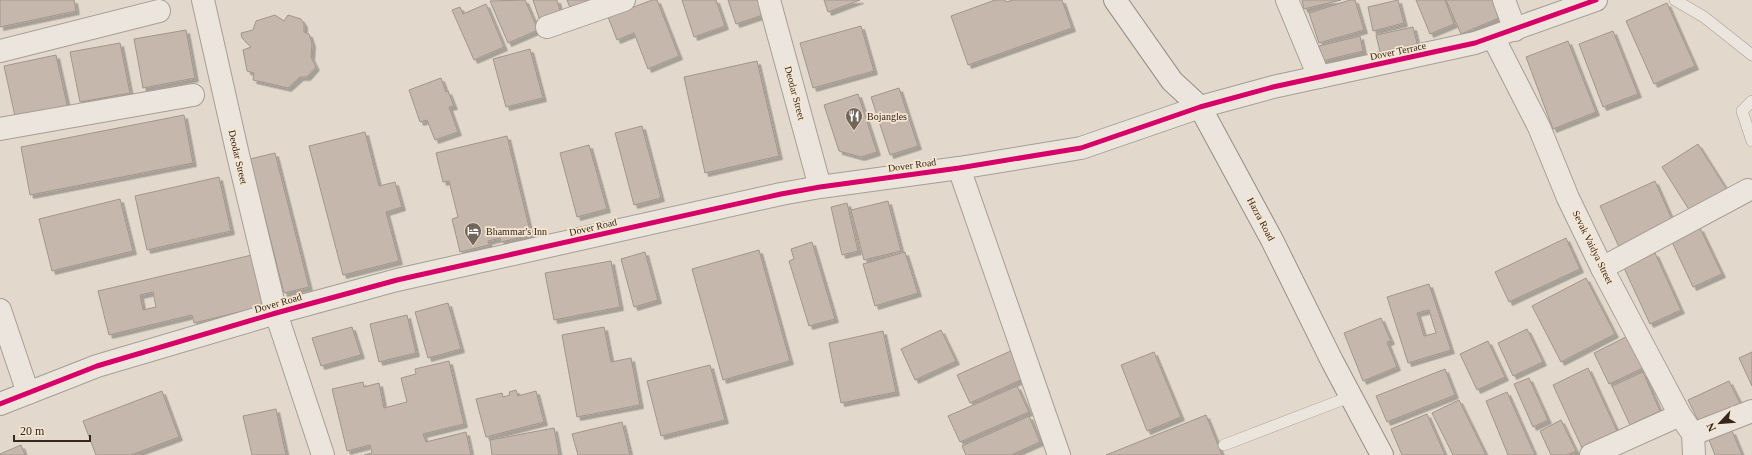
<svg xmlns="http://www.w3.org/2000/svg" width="1752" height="455" font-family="'Times New Roman',serif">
  <defs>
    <filter id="shadow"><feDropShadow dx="3.5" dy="3.5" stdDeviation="0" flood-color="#0004"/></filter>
  </defs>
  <rect width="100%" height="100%" fill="#e2d9cc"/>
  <!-- building -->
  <g fill="#c6b7ad" stroke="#a2958b" fill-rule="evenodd" filter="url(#shadow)">
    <polygon points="0,0 74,0 76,11 0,27"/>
    <polygon points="525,0 538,30 508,43 490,1"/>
    <polygon points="533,0 557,0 560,11 539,18"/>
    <polygon points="567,0 605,0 572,13"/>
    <polygon points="652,0 657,0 679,56 648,69 634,33 617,40 608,17"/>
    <polygon points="682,0 716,0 725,26 694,37"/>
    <polygon points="728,0 761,0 766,14 736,24"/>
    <polygon points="824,0 860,0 828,12"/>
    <polygon points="995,0 1005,0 1006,2 1013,0 1062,0 1072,28 968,65 951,16"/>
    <polygon points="1302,0 1341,0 1304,9"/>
    <polygon points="1350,0 1355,0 1364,30 1319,43 1309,13"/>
    <polygon points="1398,0 1404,23 1373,31 1368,7"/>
    <polygon points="1416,0 1445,0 1454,24 1430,34"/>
    <polygon points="1446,0 1500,0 1506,15 1461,34"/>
    <polygon points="1667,3 1695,66 1654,84 1626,21"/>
    <polygon points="486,4 504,47 474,60 452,10 460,7 463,14"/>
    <polygon points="275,15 284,21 288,15 301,19 304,24 304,32 309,34 312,44 311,57 316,67 307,77 300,77 288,88 253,80 254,73 247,71 243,50 251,47 242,38 241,33 253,30 256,21"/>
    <polygon points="861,26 874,71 813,88 800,43"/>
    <polygon points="1413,27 1418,47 1381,56 1376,35"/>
    <polygon points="186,30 195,78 143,88 134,39"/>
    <polygon points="1613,31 1638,94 1603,107 1579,44"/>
    <polygon points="1360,36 1363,51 1322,61 1319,46"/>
    <polygon points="1568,41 1596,112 1553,129 1526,57"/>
    <polygon points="120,43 130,93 80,102 70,52"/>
    <polygon points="530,49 543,98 506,107 493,59"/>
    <polygon points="56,55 68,109 16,121 4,66"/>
    <polygon points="757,61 779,156 705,173 684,77"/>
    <polygon points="441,78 446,92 448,91 454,106 449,107 458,132 435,140 427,120 420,122 409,90"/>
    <polygon points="899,88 918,146 890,155 871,97"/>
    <polygon points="858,94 877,152 861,157 839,151 824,105"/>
    <polygon points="184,115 193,163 30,195 21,147"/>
    <polygon points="642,126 661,198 634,205 615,133"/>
    <polygon points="365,132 379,186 395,182 402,207 386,212 399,261 343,275 309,146"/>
    <polygon points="507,136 531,235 501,242 500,238 488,241 489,245 460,252 452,219 458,217 449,181 443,182 436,153"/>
    <polygon points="1698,144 1729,193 1693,216 1662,167"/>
    <polygon points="589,145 607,209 577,217 560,153"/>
    <polygon points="275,153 309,287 284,293 250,159"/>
    <polygon points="219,177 231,231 147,250 135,196"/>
    <polygon points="1655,181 1674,224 1620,249 1600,206"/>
    <polygon points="120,199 133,251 52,271 39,219"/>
    <polygon points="888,201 901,251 864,260 851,210"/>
    <polygon points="847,203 858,251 842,255 831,207"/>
    <polygon points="1700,228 1722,274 1693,287 1672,242"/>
    <polygon points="1566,238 1580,269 1509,302 1495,272"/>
    <polygon points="812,242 835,319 809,326 789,261 794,259 791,249"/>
    <polygon points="759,250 790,361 723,380 692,269"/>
    <polygon points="645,252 658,300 634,307 621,259"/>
    <polygon points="905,252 918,293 875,306 863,264"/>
    <polygon points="1655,253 1681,310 1650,324 1624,268"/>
    <path d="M252 255 264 306 194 323 192 315 109 335 98 291ZM153 292 156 307 143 310 140 295Z"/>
    <polygon points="611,261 620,307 554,320 545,273"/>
    <polygon points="1586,278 1615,334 1561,362 1532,306"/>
    <path d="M1429 284 1451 350 1408 363 1387 297ZM1429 310 1436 333 1424 336 1417 313Z"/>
    <polygon points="448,303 461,349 428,358 415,312"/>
    <polygon points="407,315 416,353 379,362 370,324"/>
    <polygon points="1381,318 1391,341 1387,342 1397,367 1363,381 1344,333"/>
    <polygon points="352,327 361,355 321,366 312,338"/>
    <polygon points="604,327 611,362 631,358 640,405 577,417 562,335"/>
    <polygon points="1527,329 1543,362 1513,376 1498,343"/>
    <polygon points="941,330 956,361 915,380 901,349"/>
    <polygon points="883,331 896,392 841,403 829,343"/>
    <polygon points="1628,336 1643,368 1609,384 1594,353"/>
    <polygon points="1488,341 1505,377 1477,390 1460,354"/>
    <polygon points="1013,350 1025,378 970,403 957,375"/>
    <polygon points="1154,352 1181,417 1147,431 1121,365"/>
    <polygon points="1752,352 1752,386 1739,358"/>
    <polygon points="449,361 464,424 423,434 426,442 466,432 471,455 364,455 372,453 370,445 347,451 332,389 363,382 364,387 379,383 384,408 407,402 401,378 416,374 415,369"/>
    <polygon points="710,365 725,420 661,436 647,381"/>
    <polygon points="1588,368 1617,431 1582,448 1553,385"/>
    <polygon points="1445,369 1455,395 1387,422 1376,396"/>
    <polygon points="1643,372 1660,411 1630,425 1612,386"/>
    <polygon points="1529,378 1548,420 1533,427 1514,384"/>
    <polygon points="1729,381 1741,405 1700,424 1688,400"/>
    <polygon points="1017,386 1029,412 960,442 948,416"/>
    <polygon points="516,390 518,396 536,391 544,422 486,437 476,399 502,393 503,397 510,395 509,392"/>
    <polygon points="162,391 179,437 131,455 96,455 83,421"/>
    <polygon points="1507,392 1535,455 1508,455 1486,401"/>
    <polygon points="1459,400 1486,455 1453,455 1432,413"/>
    <polygon points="276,409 286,455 252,455 243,416"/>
    <polygon points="1427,414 1445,455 1402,455 1391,429"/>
    <polygon points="1206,415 1222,455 1106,455"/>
    <polygon points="1029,416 1040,442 1011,455 966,455 962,446"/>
    <polygon points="1561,420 1576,451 1567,455 1551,455 1540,431"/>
    <polygon points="622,422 630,455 578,455 572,434"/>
    <polygon points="554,428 559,455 492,455 490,440"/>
    <polygon points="1732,431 1742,455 1715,455 1709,440"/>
    <polygon points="21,445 25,455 0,455 0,454"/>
  </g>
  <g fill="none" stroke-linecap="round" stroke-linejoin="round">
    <!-- lane casing -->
    <g stroke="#a79e95" stroke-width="12">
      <g id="lane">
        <polyline points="1675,0 1704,17 1752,55"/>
        <polyline points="1752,101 1742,111 1752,141"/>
        <polyline points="1224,445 1352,396"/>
      </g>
    </g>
    <!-- street casing -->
    <g stroke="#a79e95" stroke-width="24">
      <g id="street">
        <polyline points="203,0 238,155 276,313 323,455"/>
        <polyline points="769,0 820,187"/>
        <polyline points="1287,0 1319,77"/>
        <polyline points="1504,0 1515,30"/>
        <polyline points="547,27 624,0"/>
        <polyline points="1493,37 1539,127 1568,198 1602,268 1680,415 1693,434 1694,455"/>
        <polyline points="0,51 159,11"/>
        <polyline points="0,129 193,95"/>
        <polyline points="959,168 1059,455"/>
        <polyline points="1602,268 1748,190"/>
        <polyline points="0,310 28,393"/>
        <polyline points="0,404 97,366 276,313 397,280 781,194 820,187 959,168 1081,148 1200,107 1273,87 1475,43 1596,0"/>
        <polyline points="1693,434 1752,411"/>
        <polyline points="1591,455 1680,415"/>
      </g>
    </g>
    <!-- secondary casing -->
    <g stroke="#978e85" stroke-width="24">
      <polyline id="secondary" points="1115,0 1172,81 1200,107 1272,240 1332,361 1382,455"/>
    </g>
    <!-- lane -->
    <use href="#lane" stroke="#ebe5dd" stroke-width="11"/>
    <!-- street -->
    <use href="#street" stroke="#ebe5dd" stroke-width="22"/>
    <!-- secondary -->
    <use href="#secondary" stroke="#ebe5dd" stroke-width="22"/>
    <!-- cycleway casing -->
    <g stroke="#f4e6d1" stroke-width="8">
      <polyline id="cycleway" points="0,404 97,366 276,313 397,280 781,194 820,187 959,168 1081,148 1200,107 1273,87 1475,43 1596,0"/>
    </g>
    <!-- cycleway -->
    <use href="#cycleway" stroke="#d6006c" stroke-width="5"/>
  </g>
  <!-- icons -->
  <defs>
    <g id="restaurant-pin" transform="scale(0.9)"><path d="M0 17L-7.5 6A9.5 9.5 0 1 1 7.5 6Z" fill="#72655a" stroke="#f4e6d1"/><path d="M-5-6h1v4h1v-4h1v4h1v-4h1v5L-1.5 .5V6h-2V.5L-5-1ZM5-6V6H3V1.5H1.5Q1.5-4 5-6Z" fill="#fff"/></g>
    <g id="hotel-pin" transform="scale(0.9)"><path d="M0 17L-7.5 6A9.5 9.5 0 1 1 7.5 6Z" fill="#72655a" stroke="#f4e6d1"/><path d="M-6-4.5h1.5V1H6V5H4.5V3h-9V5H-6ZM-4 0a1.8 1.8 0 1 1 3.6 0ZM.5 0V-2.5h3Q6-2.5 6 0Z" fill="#fff"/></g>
  </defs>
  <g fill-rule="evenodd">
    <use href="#restaurant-pin" x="854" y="116"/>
    <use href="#hotel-pin" x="473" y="231"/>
  </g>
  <g text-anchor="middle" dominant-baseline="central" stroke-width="3.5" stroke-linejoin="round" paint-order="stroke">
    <!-- street labels -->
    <g font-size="10" fill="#36261d" stroke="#f4e6d1">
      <text transform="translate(1398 51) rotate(-12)">Dover Terrace</text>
      <text transform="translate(795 93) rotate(75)">Deodar Street</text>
      <text transform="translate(238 157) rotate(77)">Deodar Street</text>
      <text transform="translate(912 165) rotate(-8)">Dover Road</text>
      <text transform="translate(1261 219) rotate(62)">Hazra Road</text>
      <text transform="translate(593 227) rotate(-13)">Dover Road</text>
      <text transform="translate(1593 247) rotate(64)">Sevak Vaidya Street</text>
      <text transform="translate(278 303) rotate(-16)">Dover Road</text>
    </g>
    <!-- poi labels -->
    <g font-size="10" fill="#36261d" stroke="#f4e6d1" text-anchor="start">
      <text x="867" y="116">Bojangles</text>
      <text x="486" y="231">Bhammar's Inn</text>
    </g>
  </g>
  <!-- north arrow -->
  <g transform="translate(1720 423) rotate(244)" stroke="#f4e6d1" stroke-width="3" paint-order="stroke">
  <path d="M0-3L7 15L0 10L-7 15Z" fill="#36261d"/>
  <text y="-6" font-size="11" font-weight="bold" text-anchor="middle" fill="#36261d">N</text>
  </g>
  <!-- scale -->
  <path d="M14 435v6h76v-6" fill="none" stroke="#36261d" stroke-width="2"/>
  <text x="20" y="435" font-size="12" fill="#36261d" stroke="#f4e6d1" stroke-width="3" paint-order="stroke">20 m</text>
</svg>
